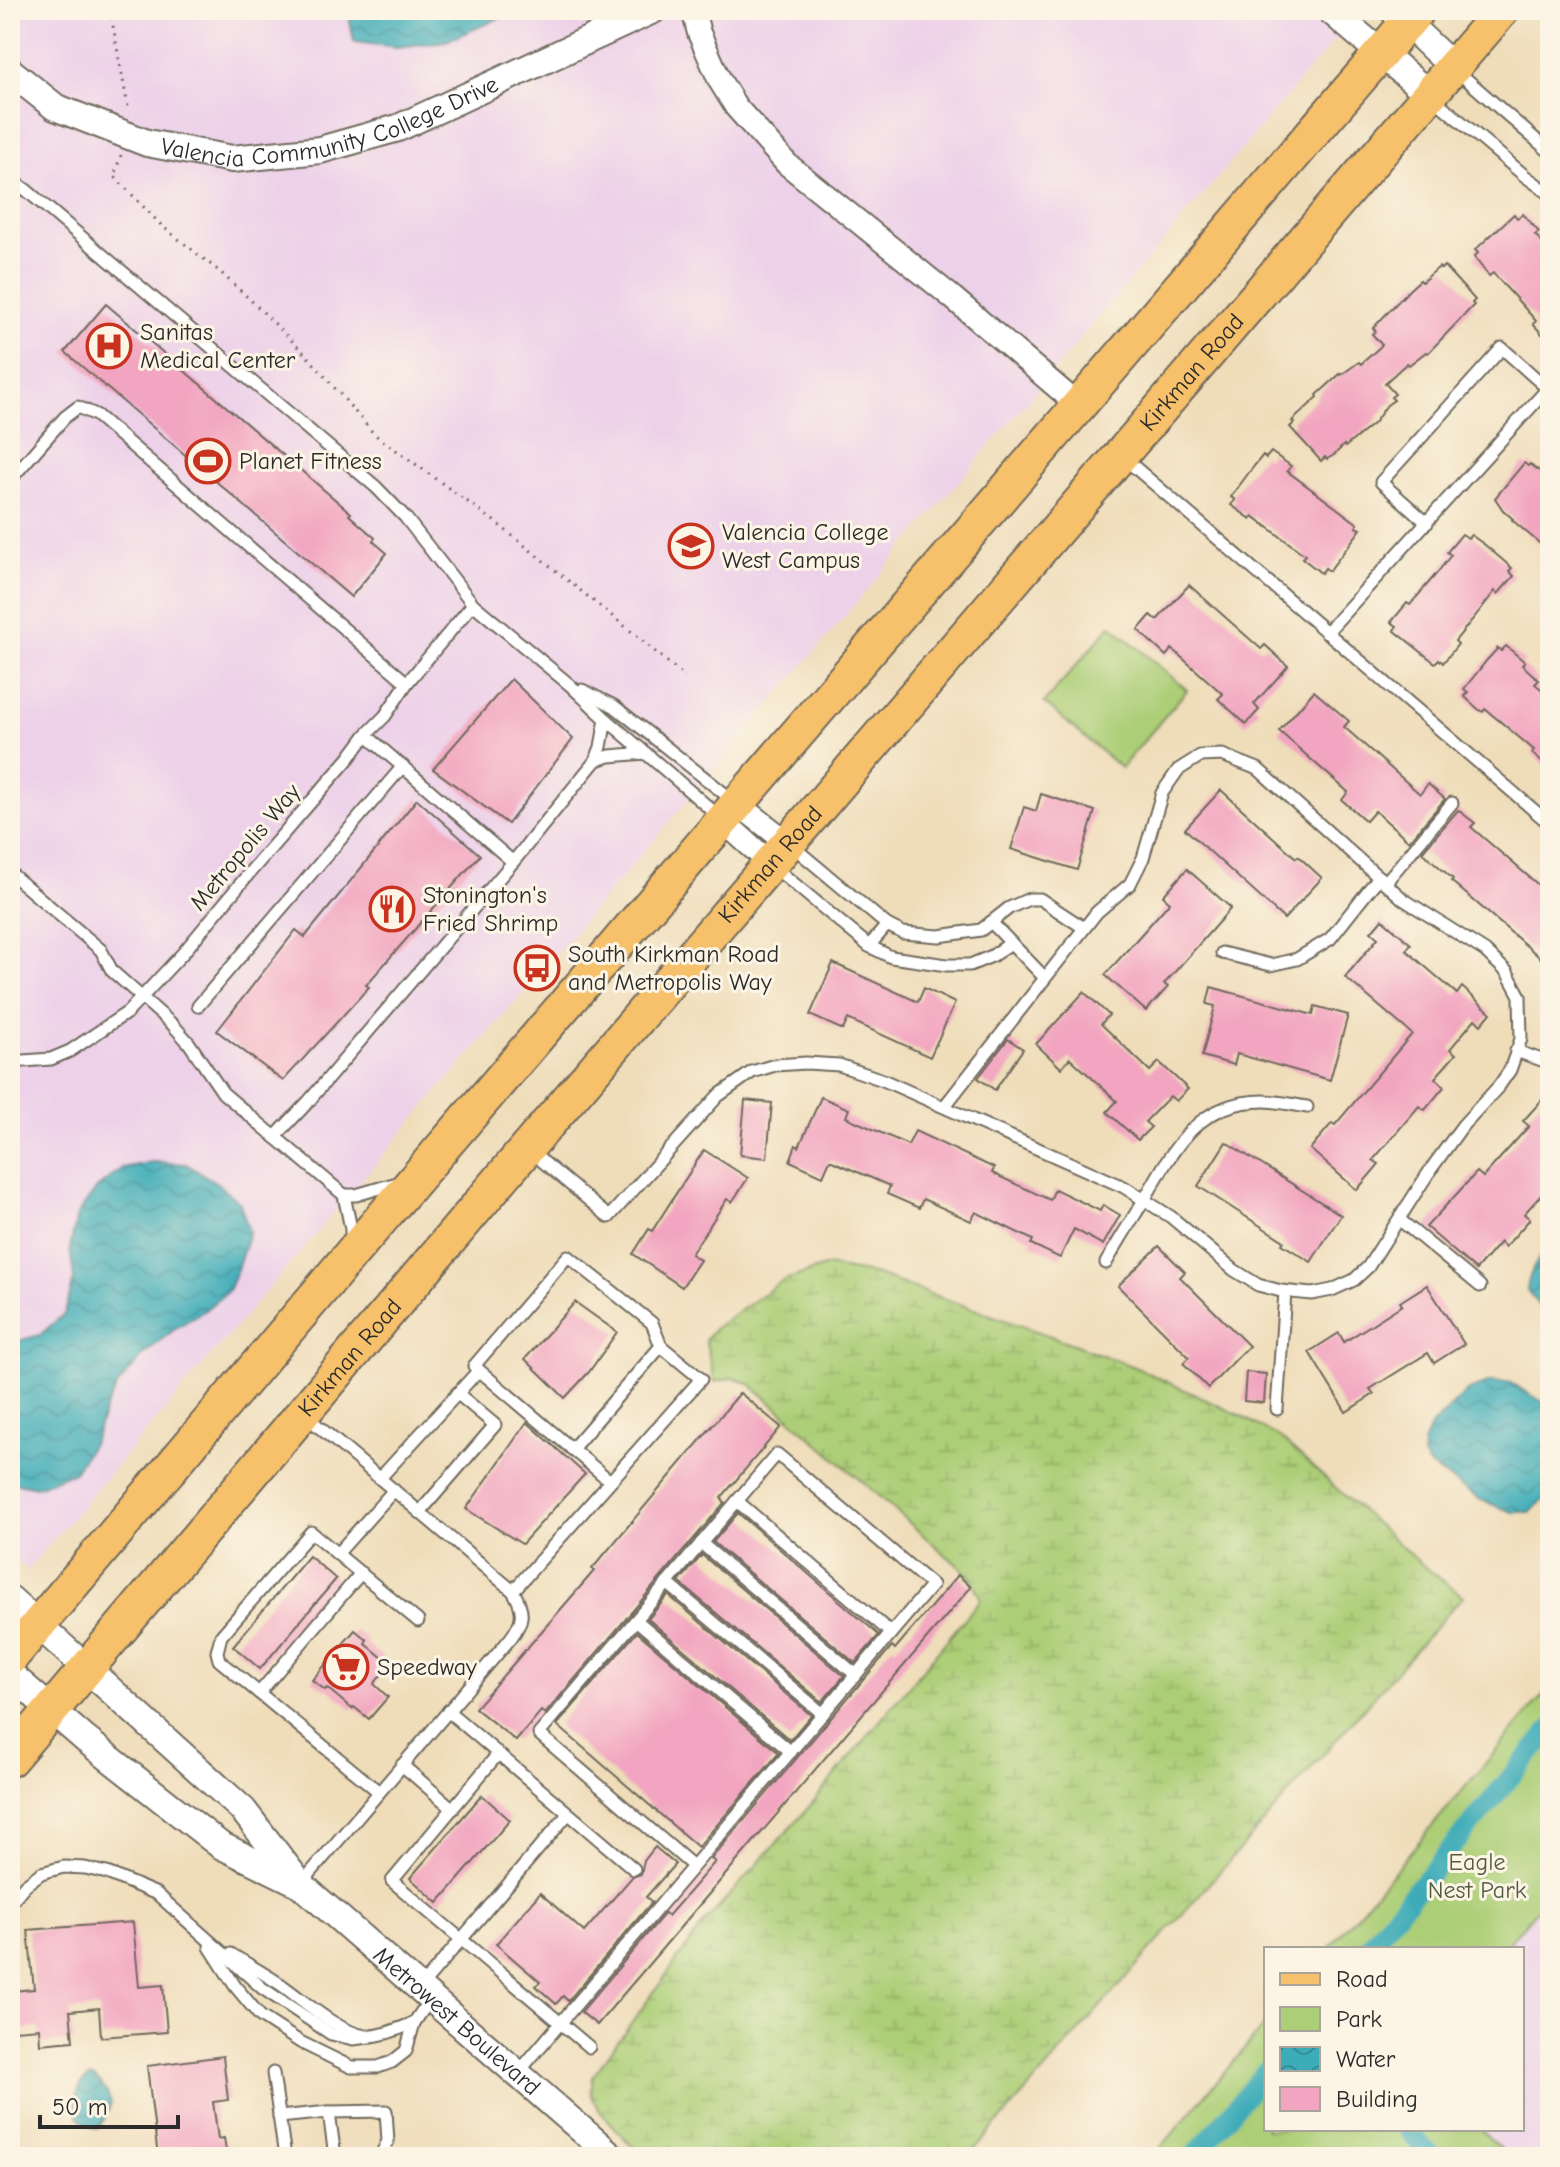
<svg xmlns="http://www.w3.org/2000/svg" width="1560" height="2167" font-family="'Comic Neue',sans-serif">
  <defs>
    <pattern id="wetland-marsh" width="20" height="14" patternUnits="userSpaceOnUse" patternTransform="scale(2)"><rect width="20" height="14" fill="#acce76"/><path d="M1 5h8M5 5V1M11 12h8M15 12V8" fill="none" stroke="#94b166"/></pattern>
    <pattern id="water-waves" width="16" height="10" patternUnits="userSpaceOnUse" patternTransform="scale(2)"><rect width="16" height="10" fill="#3cacb8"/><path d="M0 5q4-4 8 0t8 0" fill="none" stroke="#338c96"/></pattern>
  </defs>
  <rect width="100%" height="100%" fill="#fcf5e5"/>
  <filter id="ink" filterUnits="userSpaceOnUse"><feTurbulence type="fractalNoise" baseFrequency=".0125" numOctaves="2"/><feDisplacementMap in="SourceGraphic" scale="16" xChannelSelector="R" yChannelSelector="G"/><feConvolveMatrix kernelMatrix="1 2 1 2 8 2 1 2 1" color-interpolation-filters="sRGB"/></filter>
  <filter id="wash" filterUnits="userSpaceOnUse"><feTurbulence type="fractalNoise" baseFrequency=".006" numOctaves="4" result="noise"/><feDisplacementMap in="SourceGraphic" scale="32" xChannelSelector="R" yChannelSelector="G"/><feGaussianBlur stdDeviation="1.8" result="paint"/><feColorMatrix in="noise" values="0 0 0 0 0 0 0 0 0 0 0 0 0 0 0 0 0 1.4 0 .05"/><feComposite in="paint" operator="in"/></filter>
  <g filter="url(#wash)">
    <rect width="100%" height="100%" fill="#efddba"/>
    <!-- built -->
    <g fill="#edd1e9">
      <polygon points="10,10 1360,10 725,757 27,1570 10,1556"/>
      <polygon points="1550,1894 1550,2157 1509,2157 1480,2129 1522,2129 1522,1949 1503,1949"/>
    </g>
    <!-- wetland -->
    <polygon fill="url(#wetland-marsh)" stroke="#6c7c50" stroke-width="2" points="827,1266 877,1275 1076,1345 1137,1368 1239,1415 1280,1438 1420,1563 1463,1596 968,2157 642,2157 599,2110 591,2094 593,2076 702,1926 809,1807 981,1599 971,1579 962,1569 750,1384 733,1378 715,1382 705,1340 716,1327 782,1281"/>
    <!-- park -->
    <g fill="#acce76" stroke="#6c7c50" stroke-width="2">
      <polygon points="1111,625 1187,690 1121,768 1044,703"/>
      <polygon points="1550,1687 1550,1894 1503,1949 1328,1949"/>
      <polygon points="1266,2023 1266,2129 1480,2129 1509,2157 1153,2157"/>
    </g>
    <!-- water -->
    <g fill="url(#water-waves)" stroke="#346c72" stroke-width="2">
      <polygon points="348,10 519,10 446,41 397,47 354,42"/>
      <polygon points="152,1162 186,1164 217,1183 240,1203 249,1232 238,1267 228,1291 205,1310 176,1328 144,1354 118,1385 105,1409 93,1442 74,1472 37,1487 10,1482 10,1343 40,1335 65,1313 74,1279 70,1248 77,1215 97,1188 122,1168"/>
      <path d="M1550 1244V1316L1538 1305 1527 1290C1529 1271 1538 1259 1550 1244Z"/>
      <polygon points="1490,1382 1509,1382 1550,1406 1550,1495 1529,1512 1512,1512 1481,1500 1430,1466 1423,1456 1423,1444 1430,1427 1468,1390"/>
      <path d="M89 2077H93C113 2093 116 2108 97 2128 71 2125 70 2089 89 2077Z"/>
    </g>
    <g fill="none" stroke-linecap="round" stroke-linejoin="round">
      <!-- canal -->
      <g stroke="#3cacb8" stroke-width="20">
        <polyline points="1367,1949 1550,1730"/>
        <polyline points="1408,2129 1421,2146 1434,2157"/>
        <polyline points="1194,2157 1266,2071"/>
      </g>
    </g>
    <g id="blocks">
      <!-- building -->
      <g fill="#f2a5c0">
        <polygon points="1514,214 1517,218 1523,214 1539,232 1535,235 1550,251 1550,336 1546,332 1543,335 1533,324 1536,321 1521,304 1493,273 1489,276 1474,257 1478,253 1475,250"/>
        <polygon points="1444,266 1475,300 1472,303 1474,305 1428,353 1426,352 1409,365 1407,363 1385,383 1395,394 1391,397 1394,400 1387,405 1374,423 1345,447 1344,445 1334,455 1327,459 1325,457 1321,461 1290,427 1294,423 1292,421 1318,397 1317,395 1340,374 1341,375 1359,362 1361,364 1382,345 1372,334 1376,331 1373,328 1410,289 1420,280 1422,282 1439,267 1441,269"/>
        <polygon points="106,304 351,513 349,515 375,538 373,541 387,553 351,597 65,352"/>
        <polygon points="1271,452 1291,466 1287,471 1358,524 1356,527 1361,529 1329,571 1325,568 1321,573 1302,558 1305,555 1253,516 1251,519 1231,505 1235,500 1231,497 1250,471 1263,455 1266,458"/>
        <polygon points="1524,463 1528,466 1530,464 1536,470 1537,469 1550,480 1550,552 1512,520 1513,519 1503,510 1495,498"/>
        <polygon points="1462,534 1468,538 1471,535 1485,545 1512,568 1509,571 1514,576 1498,594 1495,591 1481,609 1455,641 1458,644 1443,663 1439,659 1435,663 1394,630 1397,626 1391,622 1407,603 1410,605 1437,573 1451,555 1447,552"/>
        <polygon points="1189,585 1261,649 1265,645 1288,666 1254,704 1259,710 1246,724 1218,699 1223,694 1172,649 1166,656 1138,630 1151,615 1157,620"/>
        <polygon points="1506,646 1525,662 1522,665 1539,680 1535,684 1550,696 1550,770 1532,753 1534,750 1502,723 1485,709 1483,712 1478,709 1464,696 1468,692 1464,689 1487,660 1498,648 1501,651"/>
        <polygon points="511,679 573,739 508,824 433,769"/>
        <polygon points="1314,691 1349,721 1344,727 1420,794 1428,784 1445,799 1409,841 1375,811 1366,821 1342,800 1348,792 1279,731"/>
        <polygon points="1221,790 1296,858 1298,856 1322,878 1284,919 1185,829"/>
        <polygon points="1041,794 1095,811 1077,870 1011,849 1024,807 1036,811"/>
        <polygon points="417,799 480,855 366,985 369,987 283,1081 217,1031 296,930 305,937"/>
        <polygon points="1458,810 1475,823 1471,827 1550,895 1550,966 1451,881 1453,879 1422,852"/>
        <polygon points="1187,869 1231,908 1164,984 1168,987 1146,1011 1105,975 1170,902 1163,896"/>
        <polygon points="1382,919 1411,944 1406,950 1457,994 1462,987 1491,1013 1481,1025 1475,1019 1450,1049 1456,1054 1435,1078 1444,1087 1425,1110 1419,1106 1373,1160 1379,1164 1357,1190 1310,1149 1332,1123 1335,1125 1412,1034 1345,977 1378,938 1371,932"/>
        <polygon points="833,963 918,1002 924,988 955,1003 930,1057 848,1019 843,1030 810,1015"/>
        <polygon points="1211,987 1313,1015 1315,1006 1348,1015 1330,1080 1237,1054 1234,1065 1202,1056 1215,1006 1207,1004"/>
        <polygon points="1084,992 1109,1015 1101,1024 1150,1071 1159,1062 1188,1089 1176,1101 1170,1096 1145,1122 1151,1127 1138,1140 1107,1112 1117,1101 1070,1058 1061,1068 1036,1044"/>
        <polygon points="1008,1039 1023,1049 995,1090 978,1078"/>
        <polygon points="1550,1091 1550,1185 1524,1214 1530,1219 1505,1247 1500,1242 1476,1270 1426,1227 1477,1172 1483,1177 1529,1126 1523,1121"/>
        <polygon points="821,1097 849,1109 846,1117 908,1145 915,1131 994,1168 992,1173 1050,1200 1055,1189 1100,1211 1103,1205 1120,1215 1103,1245 1074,1229 1060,1258 1031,1244 1033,1240 976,1212 971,1221 923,1199 919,1208 887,1194 890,1186 830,1160 823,1176 790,1161 796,1145 799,1147"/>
        <polygon points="745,1100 772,1103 767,1158 740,1155"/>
        <polygon points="1226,1142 1341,1215 1311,1262 1282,1244 1284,1241 1198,1186"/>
        <polygon points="704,1150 748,1178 732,1202 727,1199 691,1254 700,1260 682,1287 633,1254 649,1229 652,1231"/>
        <polygon points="1159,1246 1185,1272 1180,1277 1249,1346 1208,1388 1183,1363 1189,1357 1118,1286"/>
        <polygon points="1427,1285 1464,1344 1434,1363 1428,1353 1370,1389 1374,1394 1346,1412 1309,1352 1339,1333 1344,1342 1402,1305 1400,1302"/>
        <polygon points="575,1302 617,1332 589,1372 565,1398 525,1359"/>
        <polygon points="1246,1372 1266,1374 1264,1403 1244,1401"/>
        <polygon points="740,1393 781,1427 721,1498 725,1502 545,1714 541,1711 516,1741 475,1708 594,1571 592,1569"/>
        <polygon points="527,1422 585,1474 522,1544 466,1509"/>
        <polygon points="738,1513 879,1635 855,1663 713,1542"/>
        <polygon points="702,1555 844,1676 822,1702 679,1582"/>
        <polygon points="309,1556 336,1579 260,1669 233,1646"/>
        <polygon points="958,1575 971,1587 597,2025 581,2012 665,1913 668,1916 715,1862 711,1859 892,1646 895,1649"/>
        <polygon points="668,1595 811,1715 790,1740 648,1619"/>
        <polygon points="355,1630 367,1640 365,1643 390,1664 374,1684 388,1697 369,1719 354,1707 352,1709 327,1688 325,1690 312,1680"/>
        <polygon points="637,1632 779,1753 698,1847 557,1725"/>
        <polygon points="482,1795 510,1820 438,1903 410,1878"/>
        <polygon points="655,1847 675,1864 646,1897 652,1902 568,2001 563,1996 556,2004 536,1986 540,1982 496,1944 540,1893 584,1932 632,1877 641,1874 644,1861"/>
        <polygon points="133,1922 139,1987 163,1985 167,2032 101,2037 99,2008 70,2011 73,2041 40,2044 39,2028 15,2030 12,1991 34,1989 28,1930"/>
        <polygon points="223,2056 228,2100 213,2102 218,2139 224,2138 227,2157 158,2157 147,2066"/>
      </g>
    </g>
  </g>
  <g filter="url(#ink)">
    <use href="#blocks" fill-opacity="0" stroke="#70695d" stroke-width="2"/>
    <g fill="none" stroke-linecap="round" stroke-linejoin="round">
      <!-- service casing -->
      <g stroke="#70695d" stroke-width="15">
        <g id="service">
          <polyline points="1457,71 1550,152"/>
          <polyline points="1433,98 1525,176 1550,194"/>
          <polyline points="10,179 25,189 376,487 405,517 473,604 570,685 606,719 722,819"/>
          <polyline points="1124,458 1550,824"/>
          <polyline points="10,480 65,417 78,407 96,415 407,683"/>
          <polyline points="1427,523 1381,482 1502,348 1548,389"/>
          <polyline points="1326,633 1550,386"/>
          <polyline points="582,690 614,706 735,802"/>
          <polyline points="366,735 513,862"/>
          <polyline points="596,760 610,756 645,753"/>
          <polyline points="791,845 887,925 903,933 939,936 981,930 1009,908 1029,899 1040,899 1084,928"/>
          <polyline points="774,867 869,946 891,957 947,965 970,965 992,956 1011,943"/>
          <polyline points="10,873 101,950 112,971 173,1025 189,1043 223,1093 344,1195"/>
          <polyline points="1385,883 1452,803"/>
          <polyline points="991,922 1044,977"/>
          <polyline points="869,946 887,925"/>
          <polyline points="1222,953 1271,965 1297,959 1330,939 1379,877"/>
          <polyline points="198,1006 403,766"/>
          <polyline points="1516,1051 1550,1063"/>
          <polyline points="10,1062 51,1059 70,1051 128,1012 183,953 251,871 349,758 366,735 385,716 407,683 473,604"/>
          <polyline points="275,1137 308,1102 513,862 596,760 601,747 606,719"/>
          <polyline points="529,1150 609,1217 718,1096 752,1072 775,1065 806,1063 839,1065 883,1080 1124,1187 1171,1217 1234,1270 1258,1285 1281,1291 1312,1294 1332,1290 1354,1280 1368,1267 1431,1169 1463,1125 1499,1086 1510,1070 1521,1039 1520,996 1507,972 1485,951 1403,899 1258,769 1222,755 1200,756 1178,770 1162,793 1143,858 1130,884 1097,912 944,1107"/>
          <polyline points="1400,1220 1480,1286"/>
          <polyline points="351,1241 351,1229 344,1195 356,1195 397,1183"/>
          <path d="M1106 1263C1119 1240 1133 1218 1147 1195 1175 1146 1199 1101 1264 1101 1278 1101 1293 1105 1307 1107"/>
          <polyline points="1277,1409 1285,1292"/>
          <polyline points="572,1449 661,1346"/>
          <polyline points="380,1478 479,1370"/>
          <polyline points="737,1501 891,1633"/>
          <polyline points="420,1512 495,1425 457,1393"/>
          <polyline points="701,1543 856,1675"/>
          <polyline points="337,1554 394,1490"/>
          <polyline points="667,1583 823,1714"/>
          <polyline points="513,1591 701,1379 661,1346 652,1323 568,1256 474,1366 610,1481"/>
          <polyline points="636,1620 791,1752"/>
          <polyline points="259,1693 361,1573"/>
          <polyline points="448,1711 634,1869"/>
          <polyline points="498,1754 392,1881 589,2047"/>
          <polyline points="402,1765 453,1809"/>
          <polyline points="379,1792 219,1660 217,1652 221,1636 311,1532 418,1621"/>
          <path d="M301 1884 510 1639C524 1621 525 1611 513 1591L306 1416"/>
          <polyline points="10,1903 25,1885 41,1873 64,1867 85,1868 107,1873 157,1894 262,1988 331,2034 353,2039 369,2037"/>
          <polyline points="210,1947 235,1986 260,2016 300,2042 351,2067 378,2067 392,2062 406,2051 414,2023 430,1999"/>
          <path d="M231 1954C247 1964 264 1973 280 1984 302 1999 339 2033 366 2036 381 2037 400 2028 414 2023"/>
          <polyline points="420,1988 568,1814"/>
          <polyline points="273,2073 285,2157"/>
          <polyline points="518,2073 932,1585 777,1454 539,1734 693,1866"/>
          <polyline points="329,2112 335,2157"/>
          <polyline points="279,2117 329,2112 386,2111 388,2141 380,2157"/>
        </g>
      </g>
      <!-- minor casing -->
      <g stroke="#70695d" stroke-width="26">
        <g id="minor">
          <polyline points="693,10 699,33 720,81 736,107 787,164 953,298 1078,405"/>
          <polyline points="738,804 788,843"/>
          <polyline points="723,821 771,864"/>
        </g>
      </g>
      <!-- tertiary casing -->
      <g stroke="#70695d" stroke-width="30">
        <g id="tertiary">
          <polyline points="1330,10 1430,95"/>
          <polyline points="1393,10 1453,67"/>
          <path id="s1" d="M10 71 55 107 147 143 232 159 320 150 398 128 653 10"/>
          <path id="s2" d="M10 1599 243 1810 300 1884 613 2157"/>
          <polyline points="10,1674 85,1739 220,1845 294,1881"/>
        </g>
      </g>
      <!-- primary casing -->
      <g stroke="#70695d" stroke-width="38">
        <g id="primary">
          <polyline points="10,1658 351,1254 1418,10"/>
          <path id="s3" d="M10 1759 527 1148 1502 10"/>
        </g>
      </g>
      <!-- path -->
      <g stroke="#70695d" stroke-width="3" stroke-dasharray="2 6" stroke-linecap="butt">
        <polyline points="110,10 129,112"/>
        <polyline points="121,155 114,176 162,226 219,271 257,306 310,359 374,434 494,521 632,632 685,677"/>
      </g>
      <!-- service -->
      <use href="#service" stroke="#fff" stroke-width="11"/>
      <!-- minor -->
      <use href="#minor" stroke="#fff" stroke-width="22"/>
      <!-- tertiary -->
      <use href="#tertiary" stroke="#fff" stroke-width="26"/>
      <!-- primary -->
      <use href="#primary" stroke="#f7c06b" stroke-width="34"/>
    </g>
  </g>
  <!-- icons -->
  <defs>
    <g id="hospital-ring" transform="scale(2.3)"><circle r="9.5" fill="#fcf5e5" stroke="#c8321e" stroke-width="1.5"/><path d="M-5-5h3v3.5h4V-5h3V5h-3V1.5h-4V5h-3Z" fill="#c8321e"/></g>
    <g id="stadium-ring" transform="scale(2.3)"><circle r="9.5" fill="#fcf5e5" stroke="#c8321e" stroke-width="1.5"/><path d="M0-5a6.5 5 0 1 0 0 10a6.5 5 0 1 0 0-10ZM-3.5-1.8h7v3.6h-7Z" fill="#c8321e"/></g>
    <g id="university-ring" transform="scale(2.3)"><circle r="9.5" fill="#fcf5e5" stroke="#c8321e" stroke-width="1.5"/><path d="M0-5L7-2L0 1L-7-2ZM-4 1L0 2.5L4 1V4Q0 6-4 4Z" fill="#c8321e"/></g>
    <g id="restaurant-ring" transform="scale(2.3)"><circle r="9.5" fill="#fcf5e5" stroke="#c8321e" stroke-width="1.5"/><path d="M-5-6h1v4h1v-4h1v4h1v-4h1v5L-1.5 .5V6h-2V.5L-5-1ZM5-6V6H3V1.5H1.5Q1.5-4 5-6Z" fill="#c8321e"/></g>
    <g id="bus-ring" transform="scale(2.3)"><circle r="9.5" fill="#fcf5e5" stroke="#c8321e" stroke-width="1.5"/><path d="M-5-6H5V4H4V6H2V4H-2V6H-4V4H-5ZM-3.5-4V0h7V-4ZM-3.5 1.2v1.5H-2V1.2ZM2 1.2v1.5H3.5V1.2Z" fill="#c8321e"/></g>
    <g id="supermarket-ring" transform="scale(2.3)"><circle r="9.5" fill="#fcf5e5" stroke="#c8321e" stroke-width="1.5"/><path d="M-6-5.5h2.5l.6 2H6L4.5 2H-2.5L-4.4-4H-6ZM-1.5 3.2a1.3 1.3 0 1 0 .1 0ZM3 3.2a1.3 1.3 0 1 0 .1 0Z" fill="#c8321e"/></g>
  </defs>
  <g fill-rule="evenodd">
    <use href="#hospital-ring" x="109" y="346"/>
    <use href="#stadium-ring" x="208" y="461"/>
    <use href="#university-ring" x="691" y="546"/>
    <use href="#restaurant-ring" x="392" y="909"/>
    <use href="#bus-ring" x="537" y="968"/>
    <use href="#supermarket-ring" x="346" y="1667"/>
  </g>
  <g text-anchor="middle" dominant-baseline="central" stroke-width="6" stroke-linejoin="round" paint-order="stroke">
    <!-- street labels -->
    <g font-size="24" fill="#2b2b2b" stroke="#fcf5e5">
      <text stroke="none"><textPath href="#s1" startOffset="346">Valencia Community College Drive</textPath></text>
      <text stroke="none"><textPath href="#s3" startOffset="1822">Kirkman Road</textPath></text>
      <text transform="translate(245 847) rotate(-50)">Metropolis Way</text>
      <text stroke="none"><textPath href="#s3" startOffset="1174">Kirkman Road</textPath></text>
      <text stroke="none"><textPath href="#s3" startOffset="526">Kirkman Road</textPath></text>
      <text stroke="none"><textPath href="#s2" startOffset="616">Metrowest Boulevard</textPath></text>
    </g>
    <!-- poi labels -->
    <g font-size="24" fill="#2b2b2b" stroke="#fcf5e5" text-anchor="start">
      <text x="140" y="332">Sanitas<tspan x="140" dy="28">Medical Center</tspan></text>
      <text x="239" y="461">Planet Fitness</text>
      <text x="722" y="532">Valencia College<tspan x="722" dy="28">West Campus</tspan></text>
      <text x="423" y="895">Stonington's<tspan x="423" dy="28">Fried Shrimp</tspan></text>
      <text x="568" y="954">South Kirkman Road<tspan x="568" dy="28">and Metropolis Way</tspan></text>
      <text x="377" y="1667">Speedway</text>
    </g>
    <!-- park labels -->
    <g font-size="24" fill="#525c42" stroke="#fcf5e5">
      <text x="1477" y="1862">Eagle<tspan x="1477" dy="28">Nest Park</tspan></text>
    </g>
  </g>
  <!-- margin -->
  <rect width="1560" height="2167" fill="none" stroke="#fcf5e5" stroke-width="40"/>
  <!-- legend -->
  <rect x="1264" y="1947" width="260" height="184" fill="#fcf5e5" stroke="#a8a49b" stroke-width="2"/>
  <rect x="1280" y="1973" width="40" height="12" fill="#f7c06b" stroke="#a8a49b" stroke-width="2"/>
  <text x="1336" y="1987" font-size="24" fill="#2b2b2b">Road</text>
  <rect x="1280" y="2007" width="40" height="24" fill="#acce76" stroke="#a8a49b" stroke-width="2"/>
  <text x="1336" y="2027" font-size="24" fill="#2b2b2b">Park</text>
  <rect x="1280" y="2047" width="40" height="24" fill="url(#water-waves)" stroke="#a8a49b" stroke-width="2"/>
  <text x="1336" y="2067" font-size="24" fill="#2b2b2b">Water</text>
  <rect x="1280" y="2087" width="40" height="24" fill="#f2a5c0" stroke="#a8a49b" stroke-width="2"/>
  <text x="1336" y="2107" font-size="24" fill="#2b2b2b">Building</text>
  <!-- scale -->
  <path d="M40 2115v12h138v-12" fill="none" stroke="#2b2b2b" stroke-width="4"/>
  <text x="52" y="2115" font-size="24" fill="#2b2b2b" stroke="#fcf5e5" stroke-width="6" paint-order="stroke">50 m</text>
</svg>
